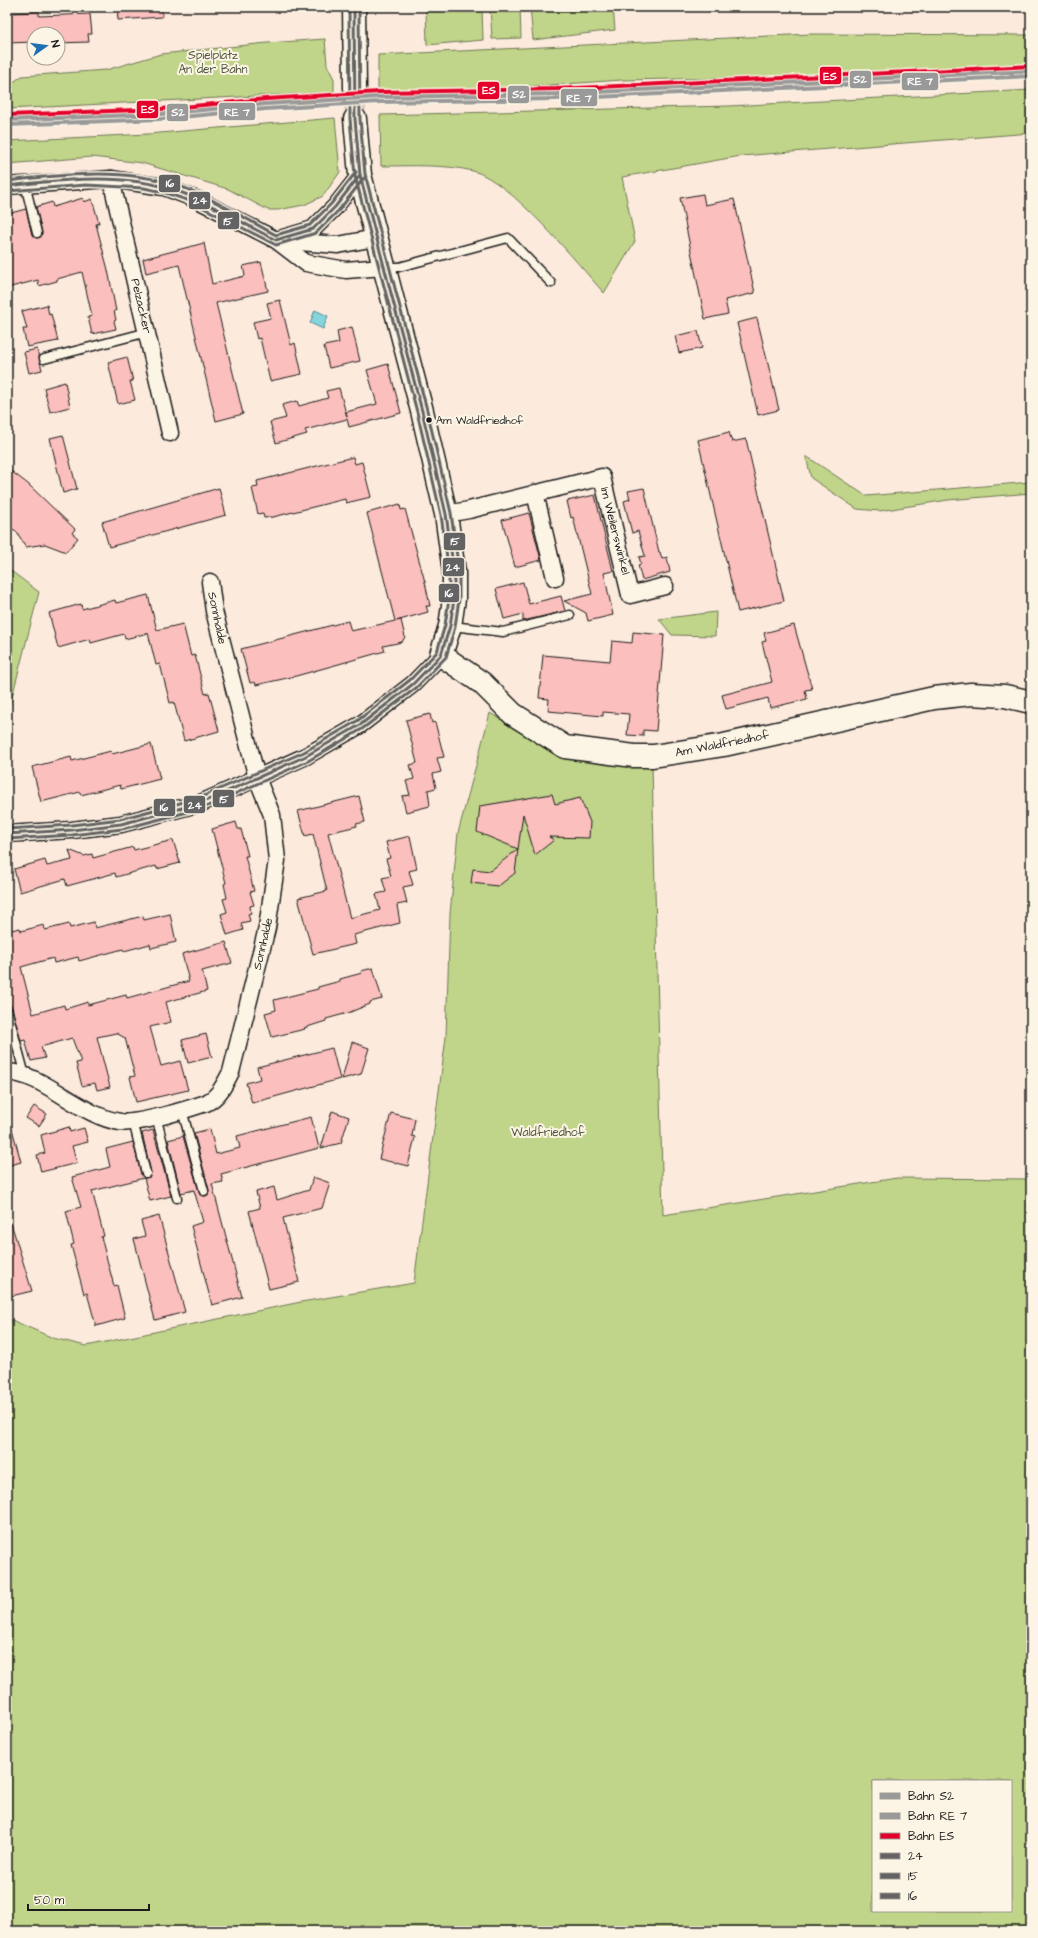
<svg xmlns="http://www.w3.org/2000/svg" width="1038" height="1938" font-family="'Architects Daughter',sans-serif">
  <rect width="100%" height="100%" fill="#fceadd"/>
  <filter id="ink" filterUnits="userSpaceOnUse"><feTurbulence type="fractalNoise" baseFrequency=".025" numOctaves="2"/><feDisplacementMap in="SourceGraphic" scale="8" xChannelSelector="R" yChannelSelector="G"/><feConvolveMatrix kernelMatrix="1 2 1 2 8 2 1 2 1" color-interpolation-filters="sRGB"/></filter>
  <g filter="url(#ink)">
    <!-- green -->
    <g fill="#c0d58a" stroke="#6e7853" fill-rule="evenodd">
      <polygon points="426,7 482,7 483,40 427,45"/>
      <polygon points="490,7 520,7 521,38 492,39"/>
      <polygon points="530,7 613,7 615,30 533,40"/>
      <polygon points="811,34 1031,35 1031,64 727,78 622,80 506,88 378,90 378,55"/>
      <polygon points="325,39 327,65 334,79 334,92 7,109 7,84 12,83 22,76 106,70 161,54 267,43"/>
      <path d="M1031 90V133L741 156 622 177 635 241 604 293C577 263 510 180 473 171 444 164 411 166 381 166L380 115 729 106Z"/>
      <polygon points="335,118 340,172 323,196 304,205 278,210 268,210 228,189 142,163 92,157 7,164 7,141 148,134"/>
      <polygon points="806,456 866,496 1031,482 1031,493 948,500 879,511 857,509 811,478"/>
      <polygon points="7,568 39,592 10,705 7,704"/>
      <polygon points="716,612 715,636 672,635 659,619"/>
      <path d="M490 713 568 759 652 766 663 1215 897 1178 1031 1179V1931H7V1318L53 1338 86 1346 301 1302 414 1283 446 1037 450 914 458 833ZM873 1781H1011V1911H873Z"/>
    </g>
    <!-- water -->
    <polygon fill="#84d5de" stroke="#5a8b90" points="315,310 328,316 323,329 310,323"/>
    <!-- building -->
    <g fill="#fbbfbd" stroke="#1c1c1c">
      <polygon points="117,7 162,7 162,17 118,20"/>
      <polygon points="39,12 39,16 90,14 92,34 88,34 89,42 58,43 58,34 34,34 34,42 7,43 7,13"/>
      <polygon points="703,194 705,205 734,199 755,293 725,300 728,314 705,319 680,198"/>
      <polygon points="83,198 84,202 92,199 99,223 96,224 108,270 116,311 114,311 116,320 114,321 116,329 92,334 88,317 92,316 82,272 57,279 57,281 39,286 38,280 7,288 7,214 26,209 32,235 38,238 41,237 42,232 36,207 52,202 53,207"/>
      <polygon points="204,243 212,284 245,276 243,266 261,262 268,291 216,303 243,414 216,421 179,265 146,273 143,259"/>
      <polygon points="280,300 291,345 295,343 302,374 270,381 260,338 257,339 253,322 271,318 267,303"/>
      <polygon points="47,305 49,315 51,314 58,341 27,347 23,329 27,329 22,311"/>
      <polygon points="757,318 779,410 758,415 737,323"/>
      <polygon points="352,327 360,361 329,368 324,346 339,343 337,331"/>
      <polygon points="698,331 702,348 679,353 675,336"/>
      <polygon points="37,349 42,370 29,373 24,352"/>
      <polygon points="127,357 133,381 130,381 135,400 118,404 108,362"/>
      <polygon points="388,364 401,413 349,427 347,419 305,430 307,434 276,443 270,422 286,418 282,405 297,401 299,406 328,398 326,391 339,388 347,417 346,412 377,404 367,370"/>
      <polygon points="65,382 70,407 50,412 44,388"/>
      <polygon points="729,432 732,442 746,439 784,601 738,612 698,440"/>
      <polygon points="63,435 77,489 63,493 50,438"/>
      <polygon points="353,457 355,464 362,462 371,497 346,503 345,499 273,517 264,518 263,513 258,514 252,488 258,487 257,481"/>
      <polygon points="7,468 28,484 75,529 72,533 78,538 66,552 45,544 26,547 16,531 7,526"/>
      <polygon points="219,488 226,515 109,547 102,522"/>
      <polygon points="644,488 659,552 660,552 662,559 667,557 670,572 642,580 638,565 641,564 639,557 645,556 638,531 632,533 624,501 630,499 628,491"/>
      <polygon points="595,495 613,571 604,573 613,615 588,621 586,613 564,601 592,594 573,517 571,518 567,501"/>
      <polygon points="400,504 401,510 405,509 425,582 430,606 426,606 428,612 396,621 401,620 405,637 402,642 383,646 385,651 296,676 256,685 255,682 250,683 241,649 348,621 351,631 395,621 367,513"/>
      <polygon points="529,513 541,560 515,567 502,520"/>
      <polygon points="523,582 529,604 561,596 565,611 523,621 523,614 504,619 496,589"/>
      <polygon points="148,595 157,630 183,624 191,656 195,655 205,694 209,693 219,731 184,741 174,702 170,703 160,664 156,665 148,633 125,639 124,634 91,643 90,639 58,648 49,613 81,604 82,609 115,600 116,603"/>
      <polygon points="794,625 812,689 805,690 807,699 770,708 768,698 726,709 722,695 772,682 762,642 766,641 764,633"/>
      <polygon points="633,632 664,635 656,731 643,730 643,736 627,735 629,714 603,712 603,716 548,711 549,699 539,698 543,655 610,661 612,641 632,643"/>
      <polygon points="430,714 432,723 435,722 444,757 437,758 441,772 433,774 436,788 428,790 430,806 406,812 402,796 410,795 406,781 414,779 410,765 417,763 406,720"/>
      <polygon points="151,744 160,779 121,789 120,785 81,795 80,792 41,802 32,767 71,757 72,761 111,751 112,754"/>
      <polygon points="552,794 555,804 580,798 590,822 589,838 549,837 554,840 535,855 523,814 518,849 477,832 480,806"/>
      <polygon points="359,796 365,822 356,824 357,826 328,833 350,918 380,910 376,894 386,892 382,878 391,876 386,859 390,858 386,842 410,836 417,869 409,871 413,885 403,887 407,903 397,905 400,923 354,935 356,944 313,954 298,898 327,891 313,834 305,836 298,811"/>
      <polygon points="236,822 238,829 241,829 248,856 245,856 254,891 250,892 254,905 250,906 251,913 248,914 250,921 241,923 243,930 227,935 221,914 227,912 223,899 227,898 224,884 226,883 212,829"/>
      <polygon points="173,840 180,863 157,869 156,866 116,877 115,873 67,886 65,879 20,892 14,869 45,860 47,866 72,860 69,850 84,856 92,854 93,858 133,847 134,850"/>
      <polygon points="518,849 515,873 501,884 498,886 471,883 473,869 490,871"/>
      <polygon points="170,914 176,942 151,948 150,944 124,951 123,949 79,961 78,957 54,963 53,958 21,967 33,1014 64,1005 65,1009 88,1002 88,1005 126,995 127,998 189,981 182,954 226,942 232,963 202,971 207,991 166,1002 171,1022 150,1027 161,1066 180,1061 188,1090 136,1102 130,1077 135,1076 125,1038 116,1033 97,1037 110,1087 97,1090 95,1083 82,1086 76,1063 81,1062 72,1038 41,1047 45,1058 31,1061 25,1040 21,1041 12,1008 7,1004 7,931 20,928 21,931 44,925 45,930 69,924 70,928 94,922 95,928 143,916 144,920"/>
      <polygon points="373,968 382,999 370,1002 370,1004 348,1013 326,1019 326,1021 304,1028 305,1029 272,1037 265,1013 276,1010 274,1000 318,989 318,987 340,981 340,979 362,973 361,971"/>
      <polygon points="206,1034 212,1057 188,1063 182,1040"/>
      <polygon points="352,1042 369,1048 361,1074 342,1079"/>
      <polygon points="332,1048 340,1079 252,1103 246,1083 260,1079 257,1067"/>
      <polygon points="34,1106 47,1114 39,1126 26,1118"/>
      <polygon points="332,1111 349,1117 341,1143 321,1148"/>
      <polygon points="391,1113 415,1119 412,1136 415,1137 408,1166 379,1159"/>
      <polygon points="311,1117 319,1148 221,1174 223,1182 212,1184 242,1297 212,1305 191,1226 203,1222 194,1190 181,1193 168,1140 183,1136 199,1192 200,1195 205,1196 208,1195 209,1190 194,1133 210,1129 216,1154 240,1148 237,1136"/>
      <polygon points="11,1125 21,1162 7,1166 7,1126"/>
      <polygon points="69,1127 70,1132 84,1128 88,1142 72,1146 77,1163 41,1172 37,1155 45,1153 41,1135"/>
      <polygon points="153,1130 171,1196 150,1201 144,1178 150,1177 151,1172 142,1133"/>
      <polygon points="133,1142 141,1174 144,1178 92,1191 104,1236 101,1237 114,1286 117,1285 125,1318 96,1326 87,1293 84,1294 71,1245 74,1244 66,1211 81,1207 72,1177 110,1167 106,1149"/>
      <polygon points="313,1177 330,1183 322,1208 283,1218 299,1282 269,1289 249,1211 260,1208 256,1192 274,1187 277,1200 309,1190"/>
      <polygon points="159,1216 185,1312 155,1320 134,1239 145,1236 141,1221"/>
      <polygon points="11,1223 32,1291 7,1297 7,1224"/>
    </g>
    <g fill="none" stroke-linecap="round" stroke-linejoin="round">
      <!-- secondary-tunnel -->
      <polyline stroke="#dacbc0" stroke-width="22" stroke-dasharray="22 11" stroke-linecap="butt" points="355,88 355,119"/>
      <!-- lane casing -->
      <g stroke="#1c1c1c" stroke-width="11">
        <g id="lane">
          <polyline points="25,184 37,233"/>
          <polyline points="384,267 399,267 508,238 551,283"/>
          <polyline points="44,359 148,332"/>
          <polyline points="452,626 503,632 570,615"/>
          <polyline points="7,1009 23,1068 21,1073"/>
          <polyline points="182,1110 204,1191"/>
          <polyline points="156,1116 177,1198"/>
          <polyline points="133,1121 146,1173"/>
        </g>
      </g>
      <!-- street casing -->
      <g stroke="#1c1c1c" stroke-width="19">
        <g id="street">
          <polyline points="111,179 170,433"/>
          <polyline points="7,186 111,179 164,187 198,200 276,240 306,263 346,270 383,267"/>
          <polyline points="276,240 313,229 335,207 360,175"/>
          <polyline points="286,241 338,245 375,238"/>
          <polyline points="535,493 555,578"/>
          <polyline points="446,514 469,510 602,477 630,595 665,586"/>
          <polyline points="7,834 72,830 121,824 201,803 306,756 360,725 413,684 441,655"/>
          <path d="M7 1072C45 1074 80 1116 120 1122 137 1125 188 1109 206 1103 219 1097 224 1085 231 1072L267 928 277 860 272 815 257 778 214 611 210 582"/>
        </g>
      </g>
      <!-- secondary casing -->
      <g stroke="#1c1c1c" stroke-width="25">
        <g id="secondary">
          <polyline points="354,7 355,88"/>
          <polyline points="355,119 360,175 422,411 446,514 454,572 454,599 450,626 441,655 482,683 513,714 565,747 634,756 653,756 724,745 934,698 971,694 1005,696 1031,702"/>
        </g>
      </g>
      <!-- lane -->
      <use href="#lane" stroke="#fcf5e5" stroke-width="8"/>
      <!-- street -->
      <use href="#street" stroke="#fcf5e5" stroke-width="16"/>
      <!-- secondary -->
      <use href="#secondary" stroke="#fcf5e5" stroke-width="22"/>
      <!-- bus-1 casing -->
      <g stroke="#fcf5e5" stroke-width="6">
        <g id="bus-1">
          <path d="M7 186C63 180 123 172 177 191 212 203 243 224 276 240L313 229 335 207 360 175"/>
          <polyline points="7,834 72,830 121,824 201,803 306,756 360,725 413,684 441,655 450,626 454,599 454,572 446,514 422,411 360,175 355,119 354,7"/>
        </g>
      </g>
      <!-- bus-2 casing -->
      <g stroke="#fcf5e5" stroke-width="6">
        <g id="bus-2">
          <polyline points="7,191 86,185 144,188 163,192 190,201 276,245 316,233 339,210 364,178"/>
          <polyline points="7,839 72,835 122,829 203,808 308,761 362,729 416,688 446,657 455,627 459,599 459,571 451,513 427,410 365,174 360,119 359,7"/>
        </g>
      </g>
      <!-- bus-3 casing -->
      <g stroke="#fcf5e5" stroke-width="6">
        <g id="bus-3">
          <path d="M7 181C63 175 124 167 179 186 213 198 244 218 276 235L310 225 331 204 356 172"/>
          <polyline points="7,829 72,825 120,819 199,798 304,752 357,721 410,680 437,652 445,625 449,599 449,572 441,515 417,412 355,176 350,119 349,7"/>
        </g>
      </g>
      <!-- bus-1 -->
      <use href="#bus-1" stroke="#646363" stroke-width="3"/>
      <!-- bus-2 -->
      <use href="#bus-2" stroke="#646363" stroke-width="3"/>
      <!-- bus-3 -->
      <use href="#bus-3" stroke="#646363" stroke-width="3"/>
      <!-- rail-1 casing -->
      <g stroke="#fcf5e5" stroke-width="7">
        <polyline id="rail-1" points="7,120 161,114 266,104 379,97 556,94 1031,71"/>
      </g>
      <!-- rail-2 casing -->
      <g stroke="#fcf5e5" stroke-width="7">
        <polyline id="rail-2" points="7,125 161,119 266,109 379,102 556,99 1031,76"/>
      </g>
      <!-- rail-3 casing -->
      <g stroke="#fcf5e5" stroke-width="7">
        <polyline id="rail-3" points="7,115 161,109 266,99 379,92 556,89 1031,66"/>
      </g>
      <!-- rail-1 -->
      <use href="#rail-1" stroke="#999" stroke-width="4"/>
      <!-- rail-2 -->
      <use href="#rail-2" stroke="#999" stroke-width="4"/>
      <!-- rail-3 -->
      <use href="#rail-3" stroke="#e4002b" stroke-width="4"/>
    </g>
  </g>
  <!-- markers -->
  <circle fill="#1c1c1c" stroke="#fcf5e5" stroke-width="1.5" cx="429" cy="420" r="3.5"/>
  <g text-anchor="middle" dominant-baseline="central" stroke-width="4" stroke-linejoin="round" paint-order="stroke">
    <!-- bus labels -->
    <g font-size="11" fill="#1c1c1c" stroke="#fcf5e5" text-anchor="start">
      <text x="436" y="420">Am Waldfriedhof</text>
    </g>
    <!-- park labels -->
    <g font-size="12" fill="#4d543d" stroke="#fcf5e5">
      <text x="213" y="55">Spielplatz<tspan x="213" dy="14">An der Bahn</tspan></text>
      <text x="548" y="1132">Waldfriedhof</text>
    </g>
    <!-- street labels -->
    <g font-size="12" fill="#1c1c1c" stroke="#fcf5e5">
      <text transform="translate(141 306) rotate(77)">Pelzacker</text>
      <text transform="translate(615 531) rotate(76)">Im Weilerswinkel</text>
      <text transform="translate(217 618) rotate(78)">Sonnhalde</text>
      <text transform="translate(722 744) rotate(-11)">Am Waldfriedhof</text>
      <text transform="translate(263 944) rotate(-77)">Sonnhalde</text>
    </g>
  </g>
  <g stroke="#fcf5e5" stroke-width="1.5">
    <rect x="819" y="66" width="23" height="19" rx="4" fill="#e4002b"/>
    <rect x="849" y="70" width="23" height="19" rx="4" fill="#999"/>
    <rect x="901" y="72" width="38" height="19" rx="4" fill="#999"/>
    <rect x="477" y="81" width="23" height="19" rx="4" fill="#e4002b"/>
    <rect x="507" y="85" width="23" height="19" rx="4" fill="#999"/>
    <rect x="560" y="88" width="38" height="19" rx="4" fill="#999"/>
    <rect x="136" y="100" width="23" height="19" rx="4" fill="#e4002b"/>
    <rect x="218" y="102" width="38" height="19" rx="4" fill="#999"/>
    <rect x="166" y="103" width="23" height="19" rx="4" fill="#999"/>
    <rect x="158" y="174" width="23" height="19" rx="4" fill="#646363"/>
    <rect x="188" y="191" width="23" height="19" rx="4" fill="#646363"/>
    <rect x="217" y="211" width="23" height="19" rx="4" fill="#646363"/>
    <rect x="443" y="532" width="23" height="19" rx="4" fill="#646363"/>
    <rect x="442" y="557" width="23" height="20" rx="4" fill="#646363"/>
    <rect x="438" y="583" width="22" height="20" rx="4" fill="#646363"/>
    <rect x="212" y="789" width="23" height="19" rx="4" fill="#646363"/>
    <rect x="183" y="795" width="23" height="19" rx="4" fill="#646363"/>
    <rect x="153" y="798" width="23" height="19" rx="4" fill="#646363"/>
  </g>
  <g font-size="11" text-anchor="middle" font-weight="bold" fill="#fff">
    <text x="830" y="80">ES</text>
    <text x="860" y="83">S2</text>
    <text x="920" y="85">RE 7</text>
    <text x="489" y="94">ES</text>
    <text x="519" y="98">S2</text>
    <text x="579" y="102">RE 7</text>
    <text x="148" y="113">ES</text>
    <text x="237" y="116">RE 7</text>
    <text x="178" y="116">S2</text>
    <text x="170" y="187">16</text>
    <text x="200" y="204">24</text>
    <text x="228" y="225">15</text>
    <text x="455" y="545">15</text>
    <text x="453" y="571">24</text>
    <text x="449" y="597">16</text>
    <text x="224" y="803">15</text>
    <text x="195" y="809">24</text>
    <text x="164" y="811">16</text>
  </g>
  <!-- margin -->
  <rect width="1038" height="1938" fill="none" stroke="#fcf5e5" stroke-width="24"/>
  <rect x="12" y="12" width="1014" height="1914" fill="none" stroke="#1c1c1c" stroke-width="1.5" filter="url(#ink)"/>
  <!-- legend -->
  <rect x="872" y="1780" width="140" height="132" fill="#fcf5e5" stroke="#a29e95"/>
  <rect x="880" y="1793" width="20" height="6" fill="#999999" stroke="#a29e95"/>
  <text x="908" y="1800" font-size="12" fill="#1c1c1c">Bahn S2</text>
  <rect x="880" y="1813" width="20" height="6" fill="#999999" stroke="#a29e95"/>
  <text x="908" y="1820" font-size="12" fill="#1c1c1c">Bahn RE 7</text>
  <rect x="880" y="1833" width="20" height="6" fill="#e4002b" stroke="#a29e95"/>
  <text x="908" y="1840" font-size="12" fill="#1c1c1c">Bahn ES</text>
  <rect x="880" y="1853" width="20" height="6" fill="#646363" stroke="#a29e95"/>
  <text x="908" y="1860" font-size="12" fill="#1c1c1c">24</text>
  <rect x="880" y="1873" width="20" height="6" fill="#646363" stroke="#a29e95"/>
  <text x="908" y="1880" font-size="12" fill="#1c1c1c">15</text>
  <rect x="880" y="1893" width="20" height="6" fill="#646363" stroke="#a29e95"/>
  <text x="908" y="1900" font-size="12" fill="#1c1c1c">16</text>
  <!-- north arrow -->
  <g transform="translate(46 46) rotate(76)"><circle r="19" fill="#fcf5e5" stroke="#a29e95"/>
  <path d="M0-3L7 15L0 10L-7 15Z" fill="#1f6fb2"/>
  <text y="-6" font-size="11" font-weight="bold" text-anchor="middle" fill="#1c1c1c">N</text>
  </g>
  <!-- scale -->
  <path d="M28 1904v6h121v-6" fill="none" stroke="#1c1c1c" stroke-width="2"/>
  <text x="34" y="1904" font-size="12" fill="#1c1c1c" stroke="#fcf5e5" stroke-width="3" paint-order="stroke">50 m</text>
</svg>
